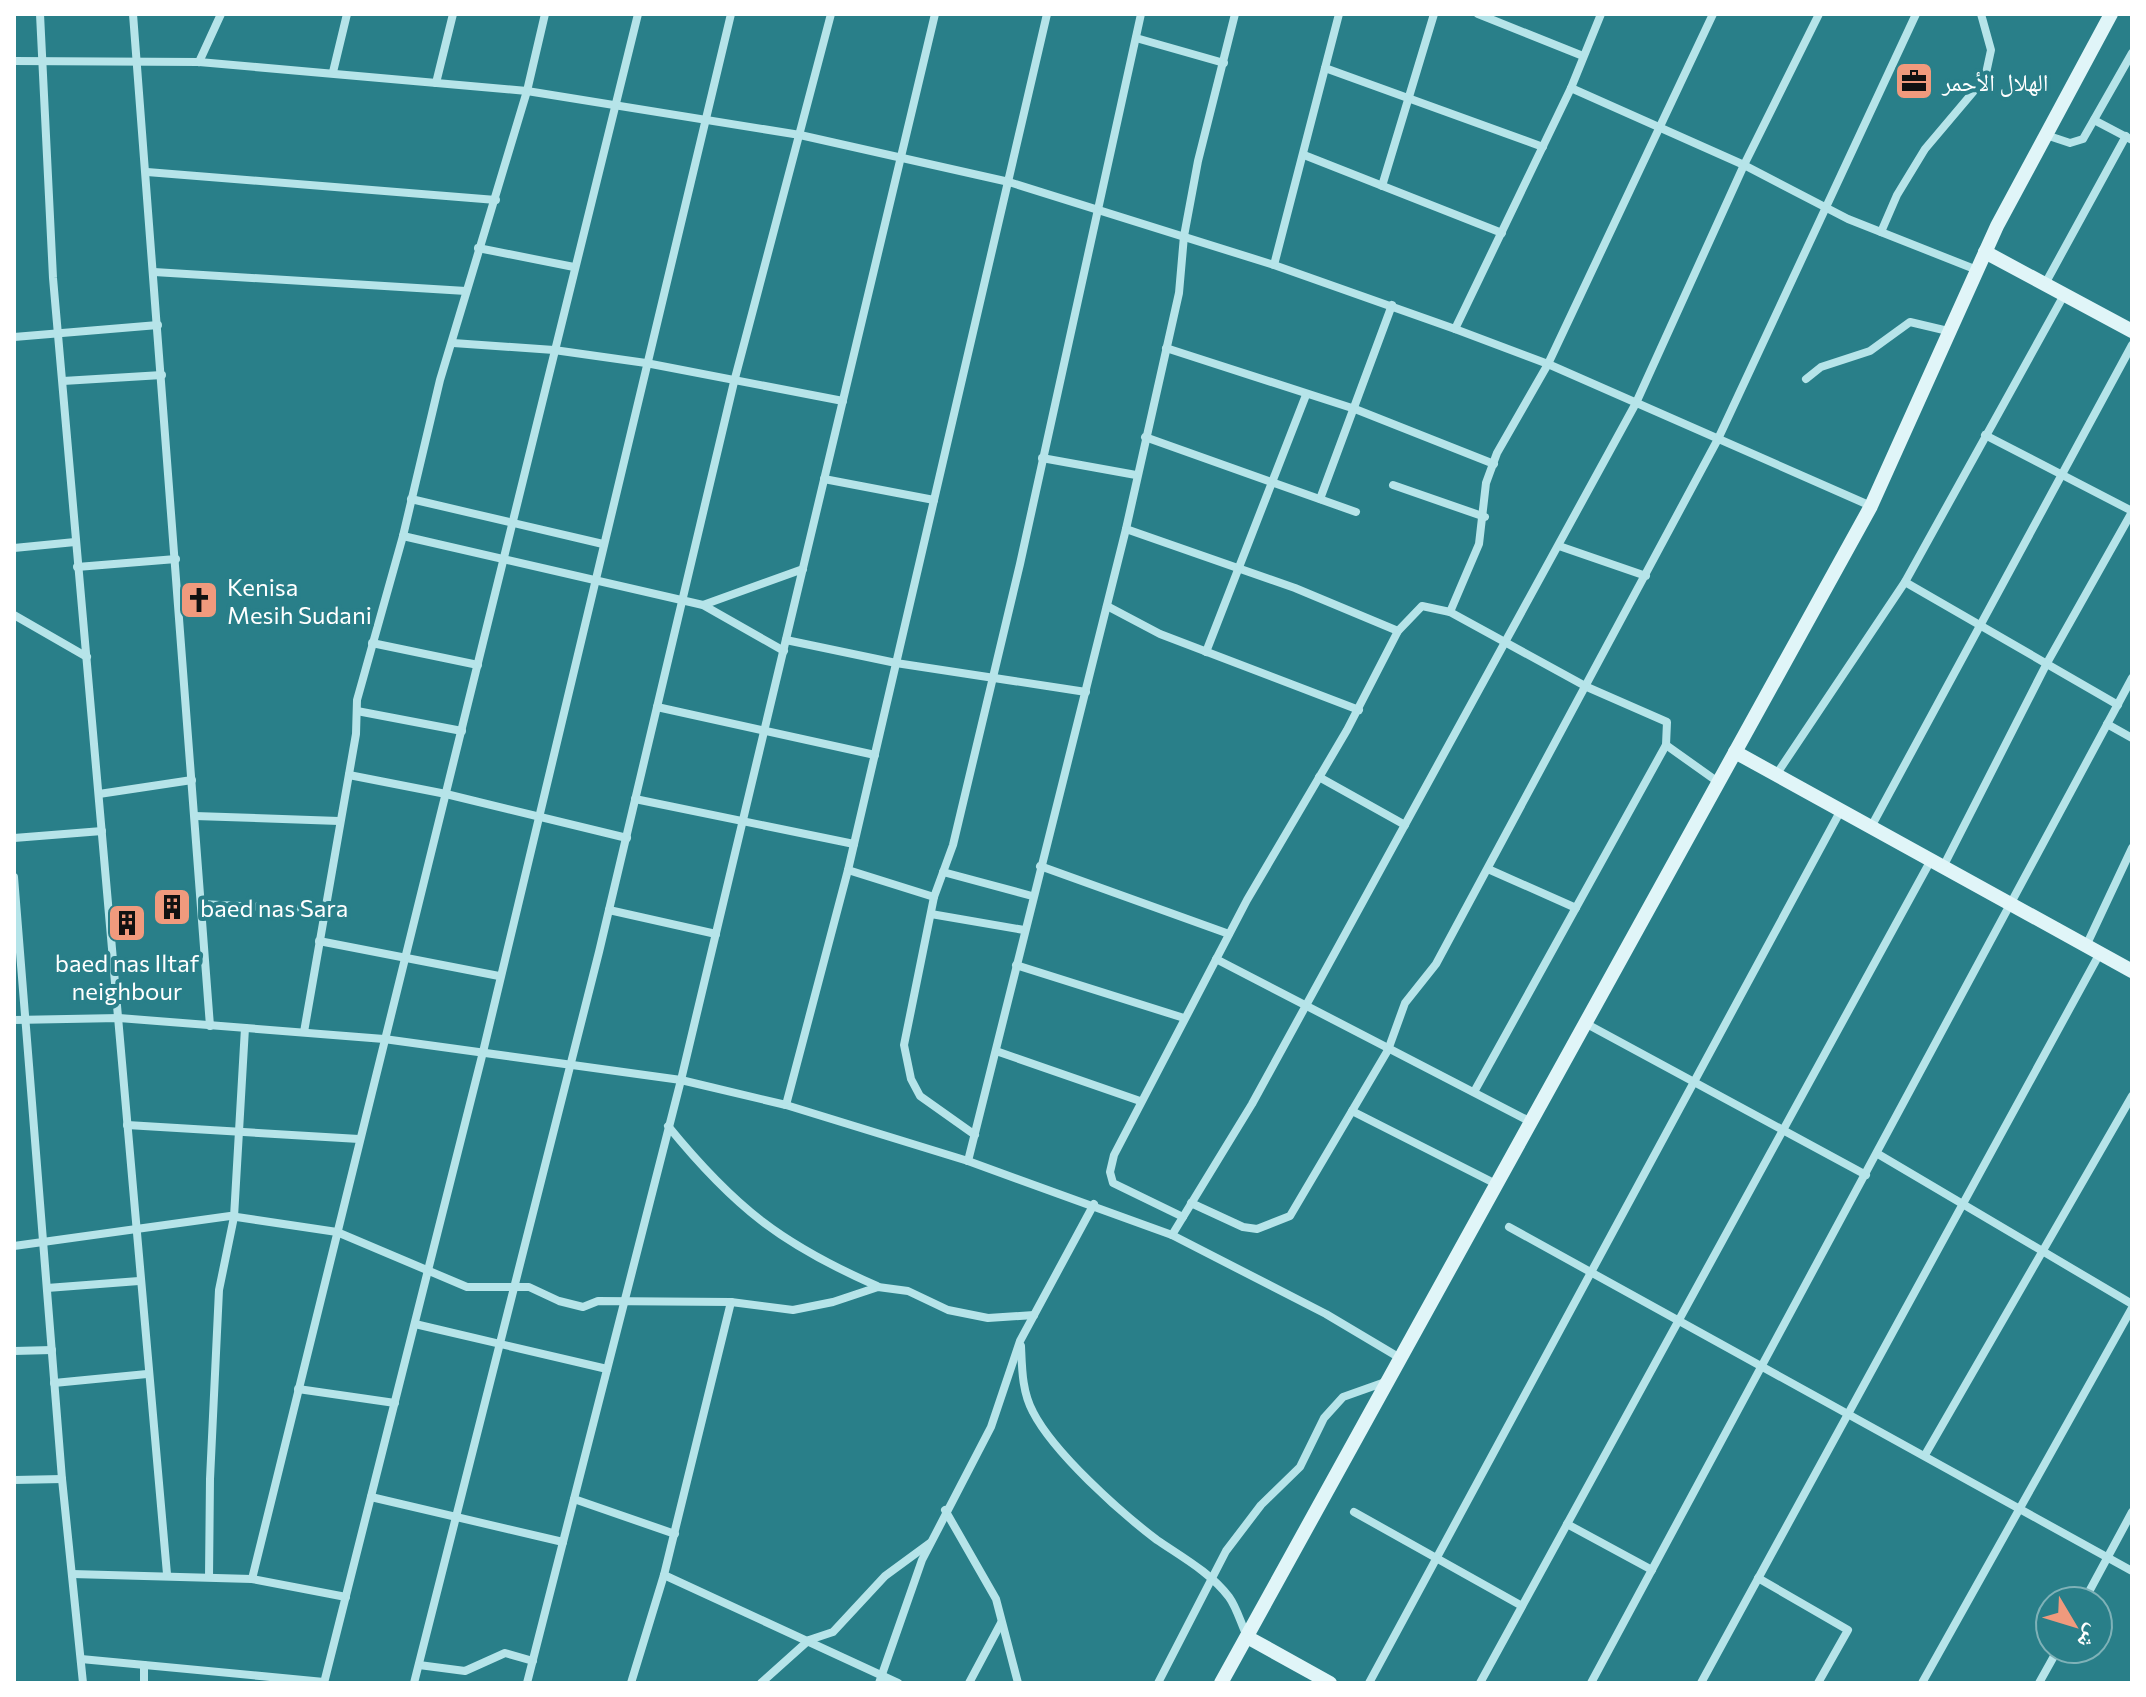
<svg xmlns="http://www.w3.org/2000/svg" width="2146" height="1697" font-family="Commissioner,'Noto Naskh Arabic',sans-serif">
  <rect width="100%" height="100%" fill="#297f89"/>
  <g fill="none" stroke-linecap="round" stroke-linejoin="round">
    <!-- street -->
    <g stroke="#b6e4e9" stroke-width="8">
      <polyline points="40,14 53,278 167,1574"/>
      <polyline points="133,14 210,1026"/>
      <polyline points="1478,14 1583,56"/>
      <polyline points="1136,38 1224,63"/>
      <polyline points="14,61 199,62 527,91 800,135 1009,182 1274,265 1455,329 1548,364 1871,506"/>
      <polyline points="199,62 221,14"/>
      <polyline points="1325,68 1543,147"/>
      <polyline points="333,72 347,14"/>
      <polyline points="436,83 453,14"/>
      <polyline points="1571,88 1744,165 1848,219 1977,270"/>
      <polyline points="2094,120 2132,140"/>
      <polyline points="2046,135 2070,143 2083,139 2132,53"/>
      <polyline points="1304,155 1502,233"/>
      <polyline points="147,172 496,200"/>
      <polyline points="1382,186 1434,14"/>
      <polyline points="1881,232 1897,195 1925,149 1985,78 1991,50 1981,14"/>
      <polyline points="478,248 574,267"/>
      <polyline points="1274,265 1339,14"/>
      <polyline points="154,272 466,291"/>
      <polyline points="2045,284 2126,136"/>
      <polyline points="1455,329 1571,88 1601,14"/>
      <polyline points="14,337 158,325"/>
      <polyline points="453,343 554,350 646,363 843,401"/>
      <polyline points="1166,348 1355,409 1494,464"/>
      <polyline points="1806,379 1821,367 1870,351 1910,322 1948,331"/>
      <polyline points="63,381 162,375"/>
      <polyline points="1985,435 2132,511"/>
      <polyline points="1145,437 1356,512"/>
      <polyline points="1042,458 1136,475"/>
      <polyline points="824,479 934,500"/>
      <polyline points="1393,485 1485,517"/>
      <polyline points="411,499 603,544"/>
      <polyline points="1320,499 1392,305"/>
      <polyline points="1126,529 1295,588 1398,631"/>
      <polyline points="403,536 703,605 784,651"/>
      <polyline points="1559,546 1646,576"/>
      <polyline points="14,548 75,542"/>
      <polyline points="77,567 176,559"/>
      <polyline points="1905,582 2118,705"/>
      <polyline points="703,605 803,569"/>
      <polyline points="1107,606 1160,634 1359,710"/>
      <polyline points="1450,612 1587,687 1667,722 1666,745 1474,1092"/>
      <polyline points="14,615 87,657"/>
      <polyline points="786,640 896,663 1086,692"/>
      <polyline points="372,643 478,665"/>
      <polyline points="1206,652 1306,395"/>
      <polyline points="657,707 875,755"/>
      <polyline points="357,711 462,731"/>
      <polyline points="2107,724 2132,738"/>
      <polyline points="1666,745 1718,782"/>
      <polyline points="349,775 446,794 627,838"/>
      <polyline points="1776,775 1905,582 2064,295"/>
      <polyline points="1319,777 1405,825"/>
      <polyline points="99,794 192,780"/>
      <polyline points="635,799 854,844"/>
      <polyline points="195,816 339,821"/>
      <polyline points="1871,827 2132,345"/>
      <polyline points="14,838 102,831"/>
      <polyline points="1040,866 1229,934"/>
      <polyline points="1943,867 2047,663 2132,512"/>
      <polyline points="1488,869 1576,908"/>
      <polyline points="848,870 934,897"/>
      <polyline points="943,872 1032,896"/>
      <polyline points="14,877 62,1479 83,1683"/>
      <polyline points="201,904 324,910"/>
      <polyline points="609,910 716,934"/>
      <polyline points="931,914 1024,930"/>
      <polyline points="319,941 499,976"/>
      <polyline points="2086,946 2132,848"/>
      <polyline points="1216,959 1531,1122"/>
      <polyline points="1016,965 1184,1018"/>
      <polyline points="14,1020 119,1018 384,1039 681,1080 786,1105 968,1161 1172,1235 1326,1314 1400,1358"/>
      <polyline points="1585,1023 1866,1175"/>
      <polyline points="304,1032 356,734 357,700 403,536 440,380 527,91 545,14"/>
      <polyline points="996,1051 1140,1101"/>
      <polyline points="786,1105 848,870 1047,14"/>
      <polyline points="1352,1111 1496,1184"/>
      <polyline points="127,1125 359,1139"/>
      <path d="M668 1126C734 1207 781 1244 877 1286"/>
      <polyline points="975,1135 920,1096 911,1079 904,1045 934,897 953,845 1020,564 1141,14"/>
      <polyline points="1878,1154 2132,1304"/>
      <polyline points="968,1161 1126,529 1179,293 1184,236 1198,161 1235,14"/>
      <polyline points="1191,1203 1243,1227 1257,1229 1290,1216 1388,1050 1405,1003 1436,964 1718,439 1916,14"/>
      <polyline points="1183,1217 1113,1183 1110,1172 1114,1155 1247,900 1347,730 1398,631 1422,606 1450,612 1479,544 1486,483 1497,453 1548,364 1713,14"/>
      <polyline points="1509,1227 2132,1571"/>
      <polyline points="1172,1235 1252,1104 1636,403 1744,165 1819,14"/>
      <polyline points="14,1246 230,1216 337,1232 467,1287 529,1287 559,1301 583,1307 598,1301 731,1302 793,1310 833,1302 878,1287 908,1291 948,1310 988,1318 1034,1315"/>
      <polyline points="47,1288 139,1281"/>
      <polyline points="415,1324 607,1369"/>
      <path d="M1021 1346C1022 1368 1022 1392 1033 1412 1054 1453 1120 1512 1157 1540 1182 1557 1211 1573 1229 1597 1237 1608 1241 1624 1247 1636"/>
      <polyline points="14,1351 52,1350"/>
      <polyline points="54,1383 147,1374"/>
      <polyline points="298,1389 395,1403"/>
      <polyline points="1925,1455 2132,1096"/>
      <polyline points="14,1480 62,1479"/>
      <polyline points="371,1497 563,1542"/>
      <polyline points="574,1499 675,1534"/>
      <polyline points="945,1510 996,1599 1018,1683"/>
      <polyline points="1354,1512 1522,1606"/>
      <polyline points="1567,1524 1652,1570"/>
      <polyline points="72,1574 252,1579 346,1597"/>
      <polyline points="664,1575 898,1683"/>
      <polyline points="209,1577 210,1479 219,1290 234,1217 245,1028"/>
      <polyline points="1758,1578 1848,1630 1818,1683"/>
      <polyline points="252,1579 638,14"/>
      <polyline points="2084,1601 2132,1512"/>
      <polyline points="81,1659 324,1682"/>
      <polyline points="419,1665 465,1671 505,1653 533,1661"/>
      <polyline points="144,1683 144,1665"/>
      <polyline points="324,1683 483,1052 731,14"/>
      <polyline points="414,1683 599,952 734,382 831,14"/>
      <polyline points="527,1683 681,1080 935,14"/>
      <polyline points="631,1683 664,1575 731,1302"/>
      <polyline points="761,1683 809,1640 833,1632 885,1576 930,1543"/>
      <polyline points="879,1683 922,1560 991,1427 1020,1341 1094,1204"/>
      <polyline points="969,1683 1001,1623"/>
      <polyline points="1158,1683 1226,1551 1261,1505 1300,1467 1324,1418 1343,1397 1388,1381"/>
      <polyline points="1369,1683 1841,810"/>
      <polyline points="1480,1683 1931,860"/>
      <polyline points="1591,1683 2132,678"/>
      <polyline points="1701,1683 2100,953"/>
      <polyline points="1922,1683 2132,1308"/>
      <polyline points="2039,1683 2058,1649"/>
    </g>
    <!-- secondary -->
    <g stroke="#e0f5f8" stroke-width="14">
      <polyline points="1985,252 2132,331"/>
      <polyline points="1735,752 2132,971"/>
      <polyline points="1247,1637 1330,1683"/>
      <polyline points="1221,1683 1871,506 1997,226 2111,14"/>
    </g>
  </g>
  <!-- icons -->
  <defs>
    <g id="office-square" transform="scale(2)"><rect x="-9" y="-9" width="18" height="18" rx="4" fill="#f09a7d" stroke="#297f89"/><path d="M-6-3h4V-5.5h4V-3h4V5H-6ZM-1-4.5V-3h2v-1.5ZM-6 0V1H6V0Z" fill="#111"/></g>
    <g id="church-square" transform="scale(2)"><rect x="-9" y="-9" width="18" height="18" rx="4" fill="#f09a7d" stroke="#297f89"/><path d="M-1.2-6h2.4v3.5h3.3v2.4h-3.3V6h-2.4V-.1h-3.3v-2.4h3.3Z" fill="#111"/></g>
    <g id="building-square" transform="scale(2)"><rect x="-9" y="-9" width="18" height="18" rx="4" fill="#f09a7d" stroke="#297f89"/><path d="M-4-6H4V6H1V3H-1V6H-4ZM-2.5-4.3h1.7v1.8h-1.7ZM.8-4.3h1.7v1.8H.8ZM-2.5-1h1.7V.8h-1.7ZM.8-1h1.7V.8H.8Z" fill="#111"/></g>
  </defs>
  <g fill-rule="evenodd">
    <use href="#office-square" x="1914" y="81"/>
    <use href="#church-square" x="199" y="600"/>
    <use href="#building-square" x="172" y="907"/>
    <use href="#building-square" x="127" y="923"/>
  </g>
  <g text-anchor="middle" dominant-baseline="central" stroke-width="8" stroke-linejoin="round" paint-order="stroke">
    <!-- poi labels -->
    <g font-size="24" fill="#fff" stroke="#297f89" text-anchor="start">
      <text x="1942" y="81">الهلال الأحمر</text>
      <text x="227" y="586">Kenisa<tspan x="227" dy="28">Mesih Sudani</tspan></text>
      <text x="200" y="907">baed nas Sara</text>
      <text x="127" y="962" text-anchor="middle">baed nas Iltaf<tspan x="127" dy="28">neighbour</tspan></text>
    </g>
  </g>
  <!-- border -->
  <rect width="2146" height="1697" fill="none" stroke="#ffffff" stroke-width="32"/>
  <!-- north arrow -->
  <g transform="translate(2074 1625) rotate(128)"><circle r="38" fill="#297f89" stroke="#7fb2b8" stroke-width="2"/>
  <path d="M0-6L14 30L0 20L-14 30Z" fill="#f09a7d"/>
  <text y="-12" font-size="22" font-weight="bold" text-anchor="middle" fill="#ffffff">ش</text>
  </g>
</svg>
